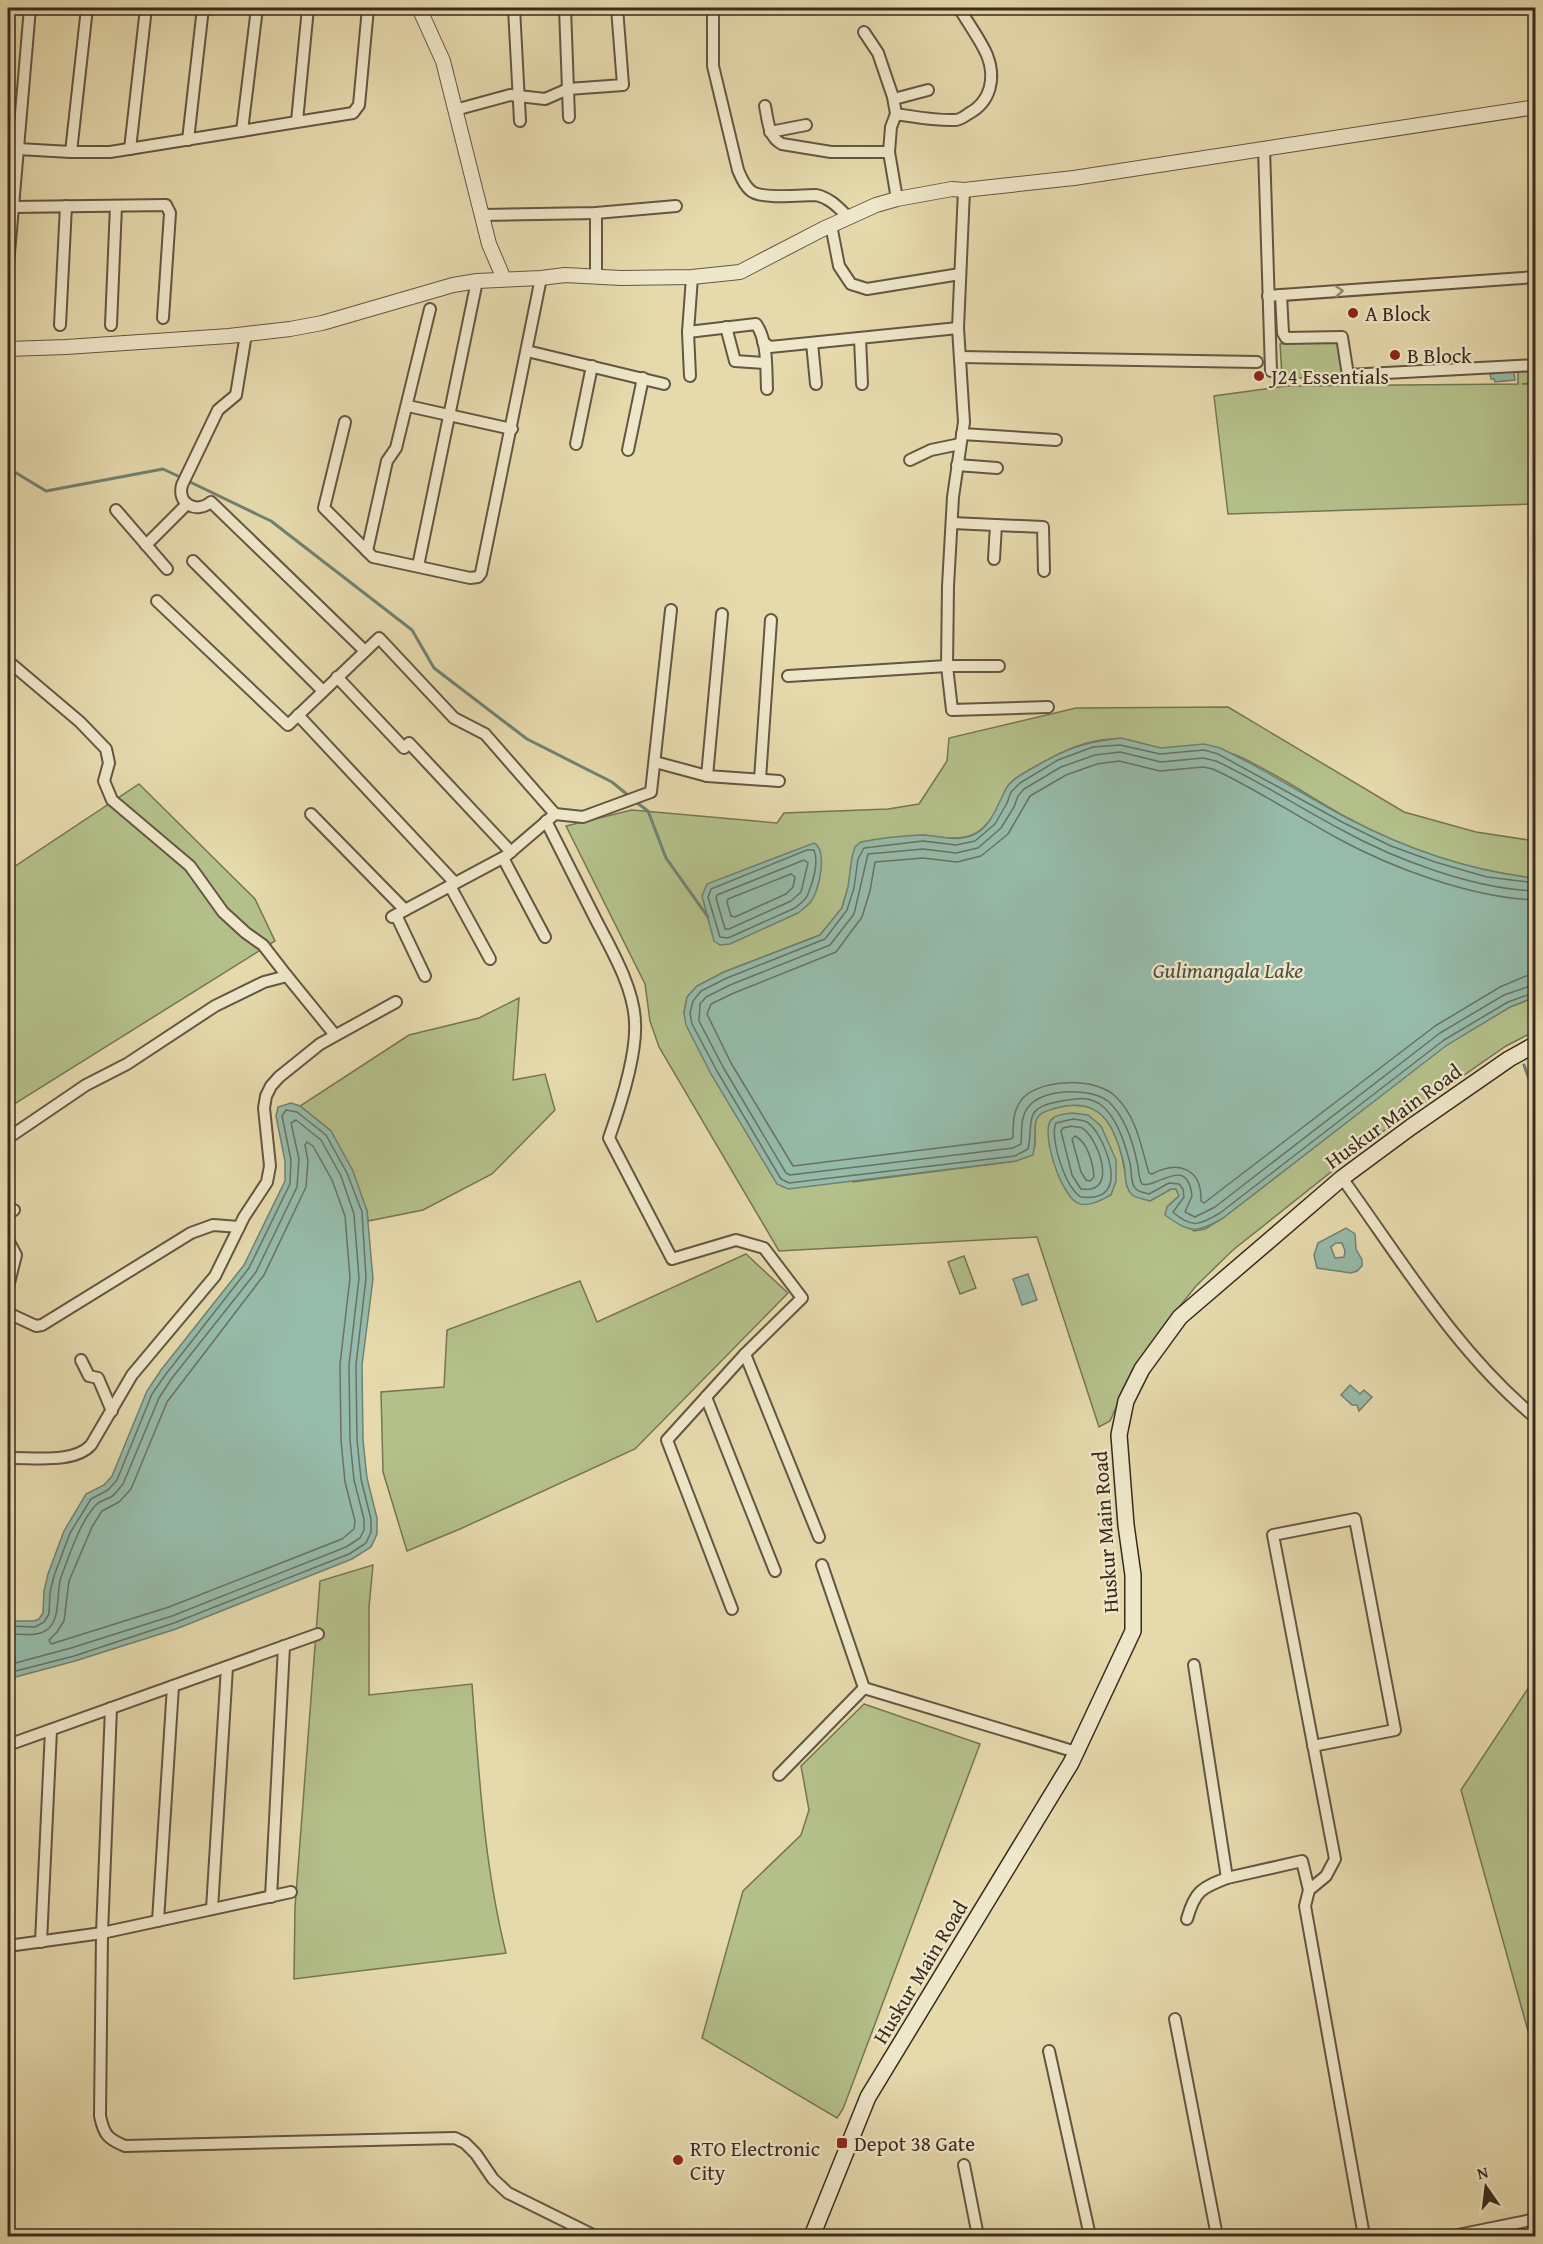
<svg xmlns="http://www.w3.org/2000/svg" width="1543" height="2244" font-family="'Gentium Book Plus',serif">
  <rect width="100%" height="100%" fill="#e6daad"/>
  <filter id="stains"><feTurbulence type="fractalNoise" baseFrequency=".00333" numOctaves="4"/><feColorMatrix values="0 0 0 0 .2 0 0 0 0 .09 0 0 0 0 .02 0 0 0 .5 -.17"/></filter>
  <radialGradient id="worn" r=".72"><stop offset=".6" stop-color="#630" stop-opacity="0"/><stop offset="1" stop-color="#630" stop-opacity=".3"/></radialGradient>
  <!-- green -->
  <g fill="#b4c08a" stroke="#767554" stroke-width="1.5">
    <polygon points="1333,340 1339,344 1343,375 1285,379 1282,377 1280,344"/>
    <polygon points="1535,370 1535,382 1522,384 1535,384 1535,504 1228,514 1214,396 1286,386 1518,384 1518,371"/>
    <path d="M1228 707 1404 812 1476 832 1535 841V878C1470 871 1404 849 1346 817 1310 797 1274 772 1236 755 1216 747 1181 751 1159 748 1146 746 1133 739 1119 739 1086 738 1058 753 1031 769 1022 774 1011 780 1006 789 1004 792 1003 798 1001 802 981 842 964 841 923 835L848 887 842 908 820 935 724 972 697 986 687 997 684 1013 853 1182 1016 1161 1035 1146C1035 1137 1033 1121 1039 1114 1050 1103 1090 1102 1101 1113 1119 1132 1124 1162 1127 1187L1150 1201 1171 1189H1176L1179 1196 1167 1207 1194 1231 1205 1229 1223 1218 1447 1044 1510 1007 1535 997V1031L1506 1046 1375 1137 1233 1250 1196 1286 1163 1327 1121 1396 1110 1421 1099 1427 1037 1237 779 1251 659 1047 650 1021 645 984 566 826 632 810 777 823 784 813 888 809 919 804 947 761 949 738 1076 708Z"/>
    <polygon points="139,784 255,899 275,941 8,1108 8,871"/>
    <polygon points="519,998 513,1080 545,1074 555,1110 492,1174 423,1210 368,1221 367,1211 331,1131 300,1106 409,1035 479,1018"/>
    <polygon points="746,1254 788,1293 635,1449 460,1529 407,1551 383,1472 381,1392 444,1387 447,1330 580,1281 597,1322"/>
    <polygon points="964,1256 976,1288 960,1294 948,1262"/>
    <path d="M373 1565 369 1607V1695L472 1684C479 1774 484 1865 506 1953L294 1979 295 1907 320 1581Z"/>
    <polygon points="1535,1678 1535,2056 1461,1790"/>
    <polygon points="864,1704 980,1744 843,2109 837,2118 702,2038 743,1891 801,1835 809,1810 801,1766"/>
  </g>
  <!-- water -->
  <g fill="#96bbaa" stroke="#718172" stroke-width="1.5" fill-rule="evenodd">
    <polygon points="1514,371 1515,380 1495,382 1494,379 1491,379 1490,374"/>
    <path d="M1121 738 1161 748 1204 744 1220 748C1265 769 1305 796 1349 819 1407 849 1470 871 1535 878V997L1510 1007 1447 1045 1223 1218C1196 1234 1190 1233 1165 1215L1167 1207 1179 1196 1176 1189H1171L1150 1201C1144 1199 1136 1198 1132 1195 1124 1187 1126 1174 1124 1164 1116 1132 1105 1100 1066 1106 1023 1114 1040 1121 1033 1155L1016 1161 788 1189 777 1184 711 1074 686 1025 684 1013 687 997 697 986 724 972 820 935 842 908 848 887 852 857 855 847 861 842C881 838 901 836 921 835 938 835 954 842 971 836 991 829 997 805 1006 789 1011 780 1022 774 1031 769 1064 750 1082 742 1121 738Z"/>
    <path d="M814 843C828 850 819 889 812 900 809 905 803 909 798 913L730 944 720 945 714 941 702 896 707 884Z"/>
    <polygon points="291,1103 300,1106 331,1131 353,1171 367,1211 373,1279 362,1365 363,1440 367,1478 377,1518 377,1534 371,1547 352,1559 176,1629 75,1661 8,1679 8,1621 34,1621 39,1619 43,1613 44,1591 48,1574 64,1531 86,1494 104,1485 112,1476 147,1391 161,1370 244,1265 285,1181 285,1161 276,1116 278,1107"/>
    <path d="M1072 1113 1088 1115 1101 1126 1116 1160V1181L1111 1195C1101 1200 1092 1206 1080 1204 1062 1200 1040 1133 1051 1120 1056 1114 1065 1114 1072 1113Z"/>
    <path d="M1346 1228 1355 1234 1356 1249 1362 1260V1266L1357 1271 1351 1273 1317 1268 1314 1255 1318 1243ZM1336 1243H1342L1345 1251 1344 1257 1335 1258 1331 1247Z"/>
    <polygon points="1028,1274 1037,1300 1022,1305 1013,1279"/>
    <polygon points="1350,1385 1360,1394 1364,1390 1372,1397 1359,1411 1357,1405 1352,1405 1341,1395"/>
  </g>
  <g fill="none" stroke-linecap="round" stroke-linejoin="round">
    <!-- shore -->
    <g stroke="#687264" stroke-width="1.5">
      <path d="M807 850H814C819 862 813 882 808 894 806 900 800 904 795 908L728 938 720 937 708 897 711 889Z"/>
      <polygon points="804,860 808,863 801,892 791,901 729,929 725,929 716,898 717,895"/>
      <polygon points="791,874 795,877 793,887 786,894 735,917 731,916 727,902 728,899"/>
      <path d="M1536 883 1487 877 1435 862 1391 846 1344 823 1218 754 1204 750 1160 754 1120 745 1093 747 1058 760 1020 783 1011 792 1007 803 995 824 975 841 956 845 923 841 864 848 858 859 854 888 847 910 825 939 727 978 701 991 693 1001 690 1013 692 1024 717 1071 781 1179 789 1183 1015 1156 1028 1149C1034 1123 1022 1108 1057 1102 1069 1100 1082 1096 1094 1101 1115 1109 1125 1143 1130 1163 1132 1171 1130 1184 1136 1189 1139 1192 1145 1193 1149 1194L1169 1183 1179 1184 1183 1189 1184 1197 1173 1212C1192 1229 1200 1225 1220 1213L1444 1040 1508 1002 1536 992"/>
      <path d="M1536 891C1473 889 1394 859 1340 829 1299 807 1259 781 1216 761L1203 758 1161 762 1120 752 1095 755 1061 767 1024 789 1018 796 1014 807 1001 828 978 848 956 853 923 849 868 854 854 914 830 945 730 985 706 997 700 1004 699 1021 723 1067 786 1173 790 1175 1013 1148 1021 1144C1022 1131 1020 1115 1030 1105 1045 1088 1095 1087 1111 1104 1125 1119 1133 1142 1137 1162 1139 1169 1138 1177 1142 1184 1157 1189 1187 1154 1192 1196L1185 1212 1195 1217 1215 1207 1440 1033 1504 995 1536 984"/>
      <path d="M1536 900C1472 898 1392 868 1337 838 1295 815 1256 789 1213 769L1203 767 1160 771 1119 761 1097 764 1066 775 1030 796 1008 834 981 856 957 862 923 858 875 862 870 891 862 917 836 952 734 993 711 1004 707 1014 731 1063 793 1166 1011 1139 1013 1137C1013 1123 1013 1109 1023 1098 1042 1078 1098 1077 1117 1098 1137 1118 1141 1147 1149 1173L1152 1174C1178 1160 1202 1168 1201 1201L1204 1203 1435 1026 1500 987 1526 976 1536 975"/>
      <path d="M1073 1119C1078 1120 1083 1120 1087 1122 1101 1131 1119 1174 1107 1190 1101 1198 1089 1198 1081 1197 1066 1190 1049 1137 1056 1123Z"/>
      <path d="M1072 1126C1073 1127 1081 1127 1082 1128 1096 1135 1121 1195 1081 1189L1072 1175 1061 1131 1063 1128Z"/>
      <path d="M1075 1136C1088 1142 1093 1164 1094 1177L1090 1181 1086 1180 1081 1172 1072 1139Z"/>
      <polygon points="307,1142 313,1146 332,1180 345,1216 350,1278 340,1364 341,1440 345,1482 355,1521 354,1529 342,1539 169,1607 51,1644 49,1640 57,1632 64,1621 69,1581 92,1527 102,1511 119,1502 131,1489 167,1402 264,1275 306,1187 308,1161 305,1145"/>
      <polyline points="8,1626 35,1627 44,1622 49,1614 50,1592 54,1576 70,1533 91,1499 108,1490 117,1480 152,1394 166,1374 249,1268 290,1184 291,1160 282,1116 286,1110 297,1112 326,1135 347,1173 362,1212 366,1278 356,1365 357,1440 361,1479 371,1519 371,1532 366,1543 349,1554 174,1623 74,1656 8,1673"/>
      <path d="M8 1634C20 1633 37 1638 48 1629 61 1618 56 1593 61 1577 70 1554 79 1524 95 1506 99 1501 105 1500 111 1497 116 1494 119 1488 123 1484L159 1398 172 1378 256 1272 297 1187 299 1159 291 1123 296 1120 321 1140 341 1176 354 1214 359 1278 349 1365 350 1440 354 1480 364 1519V1530L360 1538 346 1547 172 1616 71 1648 8 1665"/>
    </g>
    <!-- stream -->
    <g stroke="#718172" stroke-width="3">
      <polyline points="8,468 46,491 163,469 182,478"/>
      <polyline points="188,481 271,521 412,630 434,668 527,739 612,782 629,796"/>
      <polyline points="636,802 648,811 666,858 708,917"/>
      <polyline points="1524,1065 1536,1099"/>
    </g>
    <!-- minor casing -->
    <g stroke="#645642" stroke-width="14">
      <g id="minor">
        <polyline points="514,8 520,121"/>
        <polyline points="565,8 569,117"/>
        <path d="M713 8V66L738 170C741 177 744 185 750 190 759 200 801 195 816 195 830 198 838 207 848 217"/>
        <polyline points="864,32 878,53 893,97 896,114 891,127 889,152 897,199"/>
        <polyline points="894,99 928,90"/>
        <path d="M765 106C768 120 768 137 782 144L831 152H889"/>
        <polyline points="455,110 510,95 545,99 568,89 623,85 617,8"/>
        <path d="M896 114C916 117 936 121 956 120 961 119 964 117 968 114 991 102 996 78 987 55 980 39 968 23 959 8"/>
        <polyline points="297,121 308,8"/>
        <polyline points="242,131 257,8"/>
        <polyline points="770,132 806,125"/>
        <polyline points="188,140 203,8"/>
        <polyline points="1264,148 1271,371"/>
        <polyline points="18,149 71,152 110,152 353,113 359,105 368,8"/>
        <polyline points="130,149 146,8"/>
        <polyline points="71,152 87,8"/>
        <polyline points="964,190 958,328 964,422 953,497 948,586 947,666 952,710 1048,707"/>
        <polyline points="13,207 166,205 170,213 163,318"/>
        <polyline points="482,215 596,213 676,206"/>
        <polyline points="831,225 839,266 851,284 867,289 960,274"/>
        <polyline points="8,265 30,8"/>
        <polyline points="596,276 596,213"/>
        <polyline points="1281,295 1283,333 1286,338 1342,337 1348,375 1536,365"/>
        <polyline points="1268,296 1536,277"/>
        <polyline points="60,325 66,206"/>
        <polyline points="111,325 116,206"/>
        <polyline points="726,327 735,361 765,363"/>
        <path d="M688 332 756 324C768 341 766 369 767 389"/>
        <path d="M246 334 236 395 218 410 182 485C177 504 196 514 211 502L365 651"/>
        <polyline points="860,338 862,384"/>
        <polyline points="763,342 770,347 958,328"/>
        <polyline points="812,343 816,384"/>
        <polyline points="527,351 664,384"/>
        <polyline points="960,357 1257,362"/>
        <polyline points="690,376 688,332 692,277"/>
        <polyline points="408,406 512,429"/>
        <polyline points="345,422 324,508 373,557 470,578 478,577 481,573 541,278"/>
        <polyline points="962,434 1056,440"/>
        <polyline points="576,444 592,366"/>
        <polyline points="628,450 643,378"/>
        <polyline points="910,460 931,450 960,444"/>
        <polyline points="957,465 997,468"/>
        <polyline points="116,510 167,569"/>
        <polyline points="952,523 1043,527 1044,571"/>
        <polyline points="146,545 187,504"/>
        <polyline points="367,551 387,461 396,448 430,309"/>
        <polyline points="994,559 996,525"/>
        <polyline points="193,561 323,691"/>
        <polyline points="418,566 477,281"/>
        <polyline points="157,601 288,725 379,638 454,718 485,734 555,814 506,856 392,917"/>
        <polyline points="8,661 80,722 106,749 109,763 104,781 112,800 190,866 223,912 246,933 263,945 287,976 264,982 215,1006 127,1064 86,1085 8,1138"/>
        <polyline points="788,676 947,666 999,666"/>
        <polyline points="337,677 404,748 409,743 511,852"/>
        <polyline points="298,715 455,883"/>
        <polyline points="655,762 707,776 779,781"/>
        <polyline points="707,776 722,614"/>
        <polyline points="760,779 771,620"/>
        <polyline points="311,814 405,910"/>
        <polyline points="555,814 583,817 651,792 671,610"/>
        <path d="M546 821C563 854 579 887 596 920 611 949 634 988 635 1022 637 1054 620 1107 609 1138L672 1259 736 1240 764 1248 802 1298 745 1354 819 1537"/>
        <polyline points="503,858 545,937"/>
        <polyline points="450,886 490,959"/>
        <polyline points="396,915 425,976"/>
        <polyline points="287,976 335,1035"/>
        <path d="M1342 1178C1402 1261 1457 1353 1536 1418"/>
        <polyline points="8,1214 14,1210"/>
        <polyline points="8,1240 16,1255 8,1287"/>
        <polyline points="8,1313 36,1326 42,1325 191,1233 213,1225 239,1227"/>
        <polyline points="81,1360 89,1376 98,1378 112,1411"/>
        <polyline points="706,1397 775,1571"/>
        <path d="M8 1458C32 1457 74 1464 91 1445L132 1375 215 1276 244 1217 267 1182 270 1166 264 1108 266 1096 271 1086 279 1077 320 1044 396 1002"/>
        <polyline points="732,1609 667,1440 745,1354"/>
        <polyline points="1194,1665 1227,1878 1302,1861 1309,1890"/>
        <polyline points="864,1688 1076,1752"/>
        <path d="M111 1708 102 1933 100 2116C104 2135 108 2139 125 2146L455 2138 465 2143 476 2154 493 2179 508 2193 595 2236"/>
        <polyline points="8,1745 318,1634"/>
        <polyline points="1313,1746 1395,1730 1355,1519 1273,1535 1335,1859 1326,1876 1309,1890 1305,1906 1364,2236"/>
        <polyline points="779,1775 864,1688 822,1565"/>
        <polyline points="271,1897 284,1646"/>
        <polyline points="212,1909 227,1667"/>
        <path d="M1187 1919C1195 1891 1201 1888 1227 1878"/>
        <polyline points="158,1921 173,1686"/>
        <polyline points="41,1942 51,1730"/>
        <polyline points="8,1946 102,1933 291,1892"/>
        <polyline points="1175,2019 1217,2236"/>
        <polyline points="1049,2051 1090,2236"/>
        <polyline points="964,2165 978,2236"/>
        <polyline points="1453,2236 1536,2219"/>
      </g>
    </g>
    <!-- tertiary casing -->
    <g stroke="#645642" stroke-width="16">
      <g id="tertiary">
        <polyline points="419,8 443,61 489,244 504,279"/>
        <polyline points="8,349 66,347 229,336 290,329 322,323 453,285 477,281 541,278 565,275 621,278 692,277 740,272 823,229 876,205 897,199 952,189 964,190 1074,178 1536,107"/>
      </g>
    </g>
    <!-- secondary casing -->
    <g stroke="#392a1e" stroke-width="18">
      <polyline id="secondary" points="812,2236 868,2097 1071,1763 1133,1631 1133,1575 1126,1525 1119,1435 1126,1401 1142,1369 1180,1317 1342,1178 1411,1127 1509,1059 1536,1044"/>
    </g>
    <!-- minor -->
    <use href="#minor" stroke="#efe7ca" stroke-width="10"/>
    <!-- tertiary -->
    <use href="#tertiary" stroke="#efe7ca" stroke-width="14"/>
    <!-- secondary -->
    <use href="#secondary" stroke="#efe7ca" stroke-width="15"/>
  </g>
  <!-- one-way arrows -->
  <defs><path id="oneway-chevron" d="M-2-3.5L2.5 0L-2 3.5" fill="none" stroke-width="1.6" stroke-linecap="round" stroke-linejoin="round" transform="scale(1.5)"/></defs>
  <use stroke="#948874" href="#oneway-chevron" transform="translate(1339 291) rotate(-4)"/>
  <!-- markers -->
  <g fill="#8f2418" stroke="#efe7ca" stroke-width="2">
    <circle cx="1353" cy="313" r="6"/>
    <circle cx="1395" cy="355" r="6"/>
    <circle cx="1259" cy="376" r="6"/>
    <rect x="836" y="2137" width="12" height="12" rx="3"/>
    <circle cx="678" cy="2160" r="6"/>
  </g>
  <g text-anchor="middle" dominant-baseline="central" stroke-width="4.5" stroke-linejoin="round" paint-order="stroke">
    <!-- poi labels -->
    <g font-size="21" fill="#392a1e" stroke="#efe7ca" text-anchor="start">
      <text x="1365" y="313">A Block</text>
      <text x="1407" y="355">B Block</text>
      <text x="1271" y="376">J24 Essentials</text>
      <text x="854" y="2143">Depot 38 Gate</text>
      <text x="690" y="2148">RTO Electronic<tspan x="690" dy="24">City</tspan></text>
    </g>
    <!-- street labels -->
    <g font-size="21" fill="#392a1e" stroke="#efe7ca">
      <text transform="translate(1393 1116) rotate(-36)">Huskur Main Road</text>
      <text transform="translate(1105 1532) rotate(-94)">Huskur Main Road</text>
      <text transform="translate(920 1972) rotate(-59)">Huskur Main Road</text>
    </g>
    <!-- water labels -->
    <g font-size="22" font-style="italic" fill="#504e41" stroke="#efe7ca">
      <text x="1228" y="970">Gulimangala Lake</text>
    </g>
  </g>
  <!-- margin -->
  <rect width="1543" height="2244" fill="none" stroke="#e6daad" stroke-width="30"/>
  <rect x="9" y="9" width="1525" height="2226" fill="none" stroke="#392a1e" stroke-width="3"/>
  <rect x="15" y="15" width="1513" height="2214" fill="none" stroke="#392a1e" stroke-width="1.5"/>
  <!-- north arrow -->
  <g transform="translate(1486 2187) rotate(346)" stroke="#efe7ca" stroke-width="4.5" paint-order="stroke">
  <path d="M0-4.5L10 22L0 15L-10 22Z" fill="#392a1e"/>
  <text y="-9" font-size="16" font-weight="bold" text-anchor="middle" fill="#392a1e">N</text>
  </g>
  <rect width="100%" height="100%" filter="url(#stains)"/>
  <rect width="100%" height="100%" fill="url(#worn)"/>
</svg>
